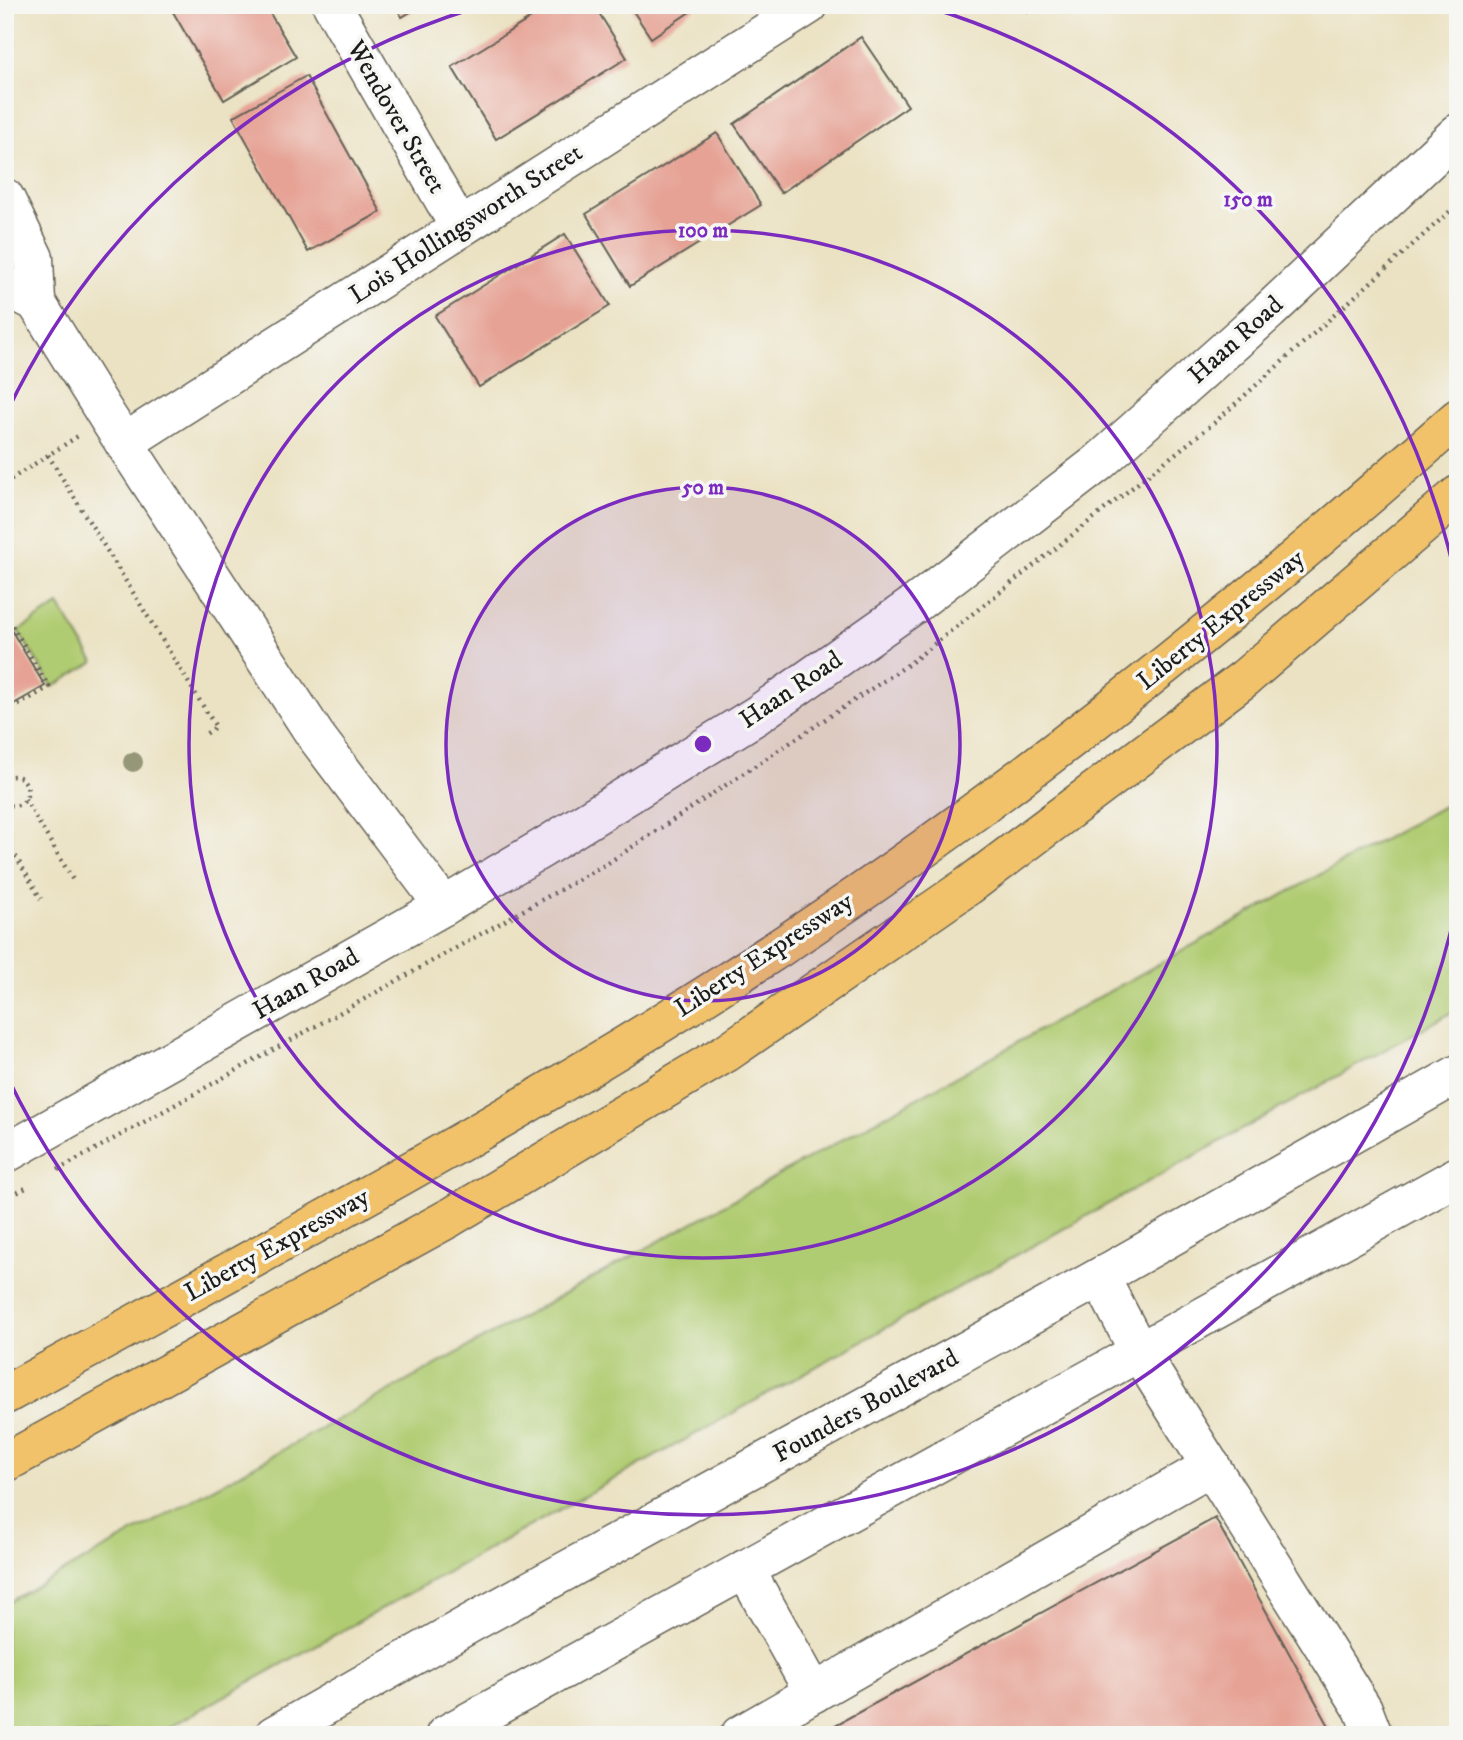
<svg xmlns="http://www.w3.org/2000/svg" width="1463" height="1740" font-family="'IM FELL DW Pica',serif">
  <rect width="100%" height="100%" fill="#f6f6f2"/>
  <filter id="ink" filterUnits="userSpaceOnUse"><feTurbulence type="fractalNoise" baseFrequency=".0143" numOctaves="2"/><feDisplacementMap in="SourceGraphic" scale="14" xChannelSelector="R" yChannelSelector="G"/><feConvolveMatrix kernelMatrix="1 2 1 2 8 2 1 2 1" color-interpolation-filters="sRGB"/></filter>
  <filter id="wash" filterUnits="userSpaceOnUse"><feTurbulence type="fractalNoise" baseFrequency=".00686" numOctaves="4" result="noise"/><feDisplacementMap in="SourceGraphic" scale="28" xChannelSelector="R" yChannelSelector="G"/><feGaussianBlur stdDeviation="1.57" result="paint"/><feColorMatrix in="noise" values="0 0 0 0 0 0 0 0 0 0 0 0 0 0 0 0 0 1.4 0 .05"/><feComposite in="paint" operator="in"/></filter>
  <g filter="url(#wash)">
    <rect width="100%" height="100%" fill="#ebe2c3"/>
    <!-- green -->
    <g fill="#b0cc72" stroke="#667447" stroke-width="2">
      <polygon points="59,605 94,662 53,687 18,631"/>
      <polygon points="1458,798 1458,1009 155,1735 5,1735 5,1604"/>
    </g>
    <g id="blocks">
      <!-- building -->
      <g fill="#e6a395">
        <polygon points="169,5 265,5 296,57 224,100"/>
        <polygon points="395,5 422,5 402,17"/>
        <polygon points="552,5 594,5 627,58 496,139 452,67"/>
        <polygon points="629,5 700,5 651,38"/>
        <polygon points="1021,5 1035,5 1027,12"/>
        <polygon points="861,37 908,106 781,193 734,124"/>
        <polygon points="306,76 381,212 308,252 233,117"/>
        <polygon points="717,133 761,205 630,286 586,214"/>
        <polygon points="565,234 610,306 479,387 435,316"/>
        <polygon points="5,620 45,686 5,709"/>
        <polygon points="1215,1518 1334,1735 817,1735"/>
      </g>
    </g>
  </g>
  <g filter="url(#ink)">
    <use href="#blocks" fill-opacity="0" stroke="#646156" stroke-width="2"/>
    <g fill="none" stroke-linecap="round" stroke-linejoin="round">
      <!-- minor casing -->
      <g stroke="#646156" stroke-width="41">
        <g id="minor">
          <polyline points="332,5 460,228"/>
          <polyline points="5,198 34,258 36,302"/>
          <polyline points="5,286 36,302 108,418 315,735 444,906"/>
          <polyline points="124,443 809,5"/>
          <polyline points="5,1154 444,906 541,849 757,715 915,604 1098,463 1269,311 1458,133"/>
          <polyline points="1100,1277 1139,1352 1363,1709 1373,1735"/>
          <polyline points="745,1569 814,1693"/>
          <polyline points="274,1735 471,1623 1100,1277 1458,1074"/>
          <polyline points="445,1735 1458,1176"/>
          <polyline points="740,1735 1211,1466"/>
        </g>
      </g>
      <!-- highway casing -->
      <g stroke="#646156" stroke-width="41">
        <g id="highway">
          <path d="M5 1395C247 1261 492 1132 725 983 986 817 1226 622 1458 418"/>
          <polyline points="5,1463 451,1217 726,1053 968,886 1245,678 1458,495"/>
        </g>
      </g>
      <!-- path -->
      <g stroke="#646156" stroke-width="4.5" stroke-dasharray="2 5" stroke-linecap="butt">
        <polyline points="48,455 216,727 204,735"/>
        <polyline points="5,483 78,436"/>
        <polyline points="5,614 49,687 5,713"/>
        <path d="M5 778C34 766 36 815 5 804"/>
        <polyline points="25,799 73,880"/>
        <polyline points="12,850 41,899"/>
        <polyline points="58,1170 608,863 909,664 1214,423 1458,204"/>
        <polyline points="5,1199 26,1188"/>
      </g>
      <!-- minor -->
      <use href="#minor" stroke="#fff" stroke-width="38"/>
      <!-- highway -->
      <use href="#highway" stroke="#f2c26a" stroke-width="38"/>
    </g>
    <!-- trees -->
    <circle fill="#969778" cx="133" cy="762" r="10"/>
  </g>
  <!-- distance rings -->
  <circle cx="703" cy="744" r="257" fill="#7b2cbf" fill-opacity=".12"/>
  <g fill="none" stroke="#7b2cbf" stroke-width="3.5">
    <circle cx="703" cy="744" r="257"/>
    <circle cx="703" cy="744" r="514"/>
    <path d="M1457 904A771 771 0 0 1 7 1076M7 412A771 771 0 0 1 478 7M928 7A771 771 0 0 1 1457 584"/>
  </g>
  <g text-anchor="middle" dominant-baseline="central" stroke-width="7" stroke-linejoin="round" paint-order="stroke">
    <!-- street labels -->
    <g font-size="26" fill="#1c1c1c" stroke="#f6f6f2">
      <text transform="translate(396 117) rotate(60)">Wendover Street</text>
      <text transform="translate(466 224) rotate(-33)">Lois Hollingsworth Street</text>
      <text transform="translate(1236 340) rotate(-42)">Haan Road</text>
      <text transform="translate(1221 620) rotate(-39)">Liberty Expressway</text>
      <text transform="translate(791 690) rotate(-34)">Haan Road</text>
      <text transform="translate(764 955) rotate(-33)">Liberty Expressway</text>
      <text transform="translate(306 984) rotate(-30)">Haan Road</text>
      <text transform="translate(277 1245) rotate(-29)">Liberty Expressway</text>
      <text transform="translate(866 1406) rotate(-29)">Founders Boulevard</text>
    </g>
  </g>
  <circle cx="703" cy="744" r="10" fill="#7b2cbf" stroke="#f6f6f2" stroke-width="3.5"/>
  <g font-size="21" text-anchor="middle" font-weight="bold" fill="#7b2cbf" stroke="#f6f6f2" stroke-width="7" stroke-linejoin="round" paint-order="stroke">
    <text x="1248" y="206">150 m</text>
    <text x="703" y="237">100 m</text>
    <text x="703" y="494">50 m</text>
  </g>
  <!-- margin -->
  <rect width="1463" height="1740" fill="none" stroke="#f6f6f2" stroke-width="28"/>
</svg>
